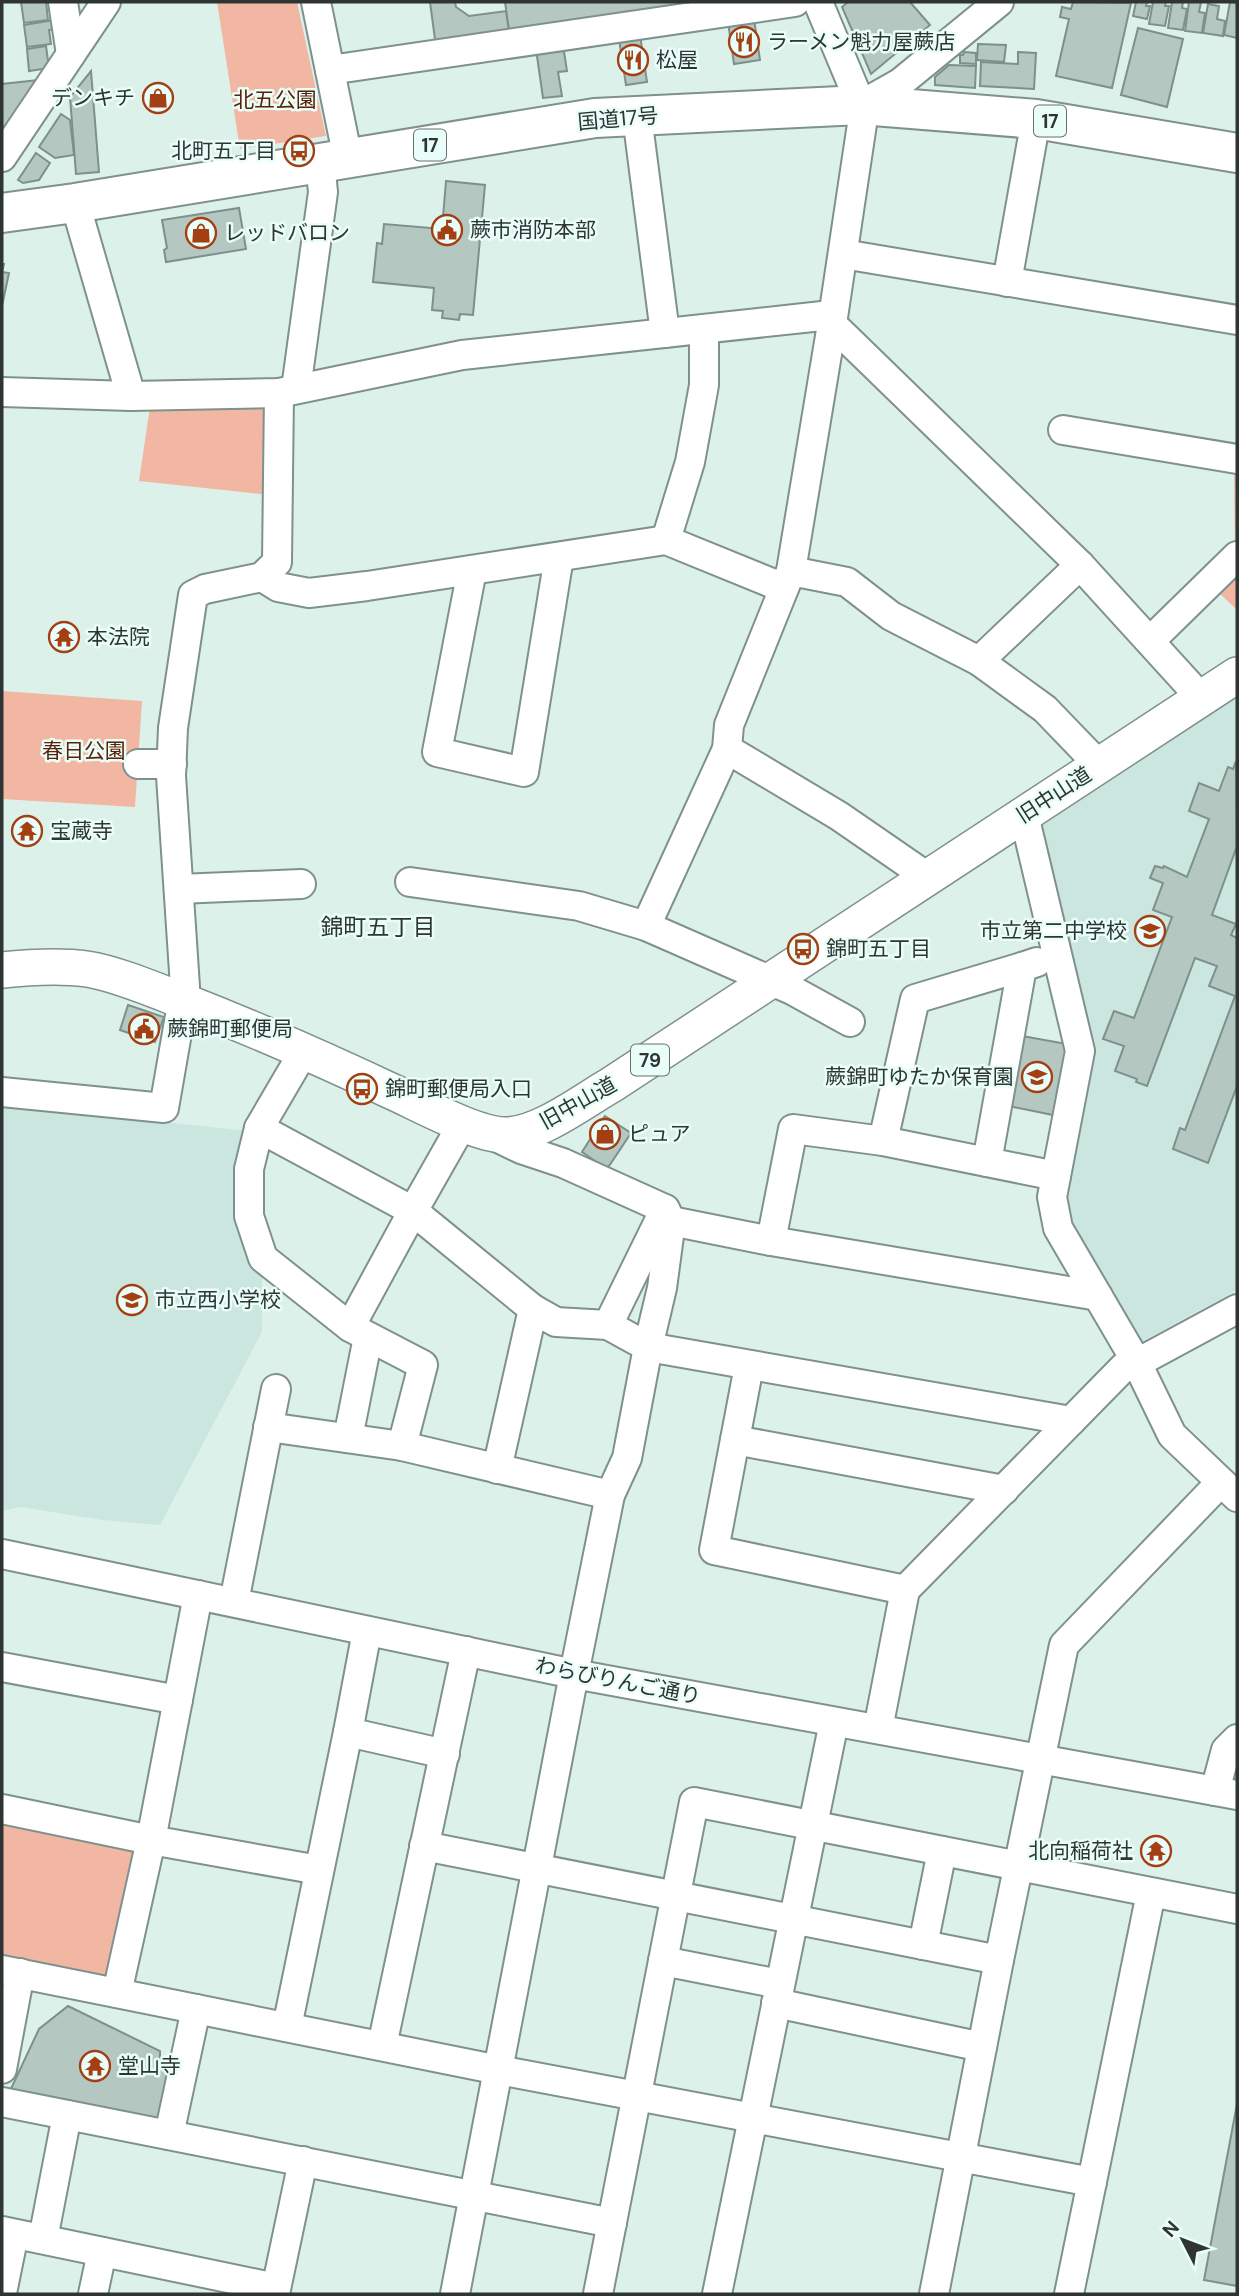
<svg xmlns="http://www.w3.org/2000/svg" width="1239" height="2296" font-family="'DM Sans','Noto Sans JP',sans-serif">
  <rect width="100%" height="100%" fill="#ddf1eb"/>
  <!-- built -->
  <g fill="#cae6de">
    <polygon points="1237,691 1237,1290 1137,1344 1065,1208 1093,1059 1090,1037 1035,826"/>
    <polygon points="2,1105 249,1131 262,1268 262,1332 160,1525 103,1520 20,1507 2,1511"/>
  </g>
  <!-- green -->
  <g fill="#f1b7a3">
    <polygon points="217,2 297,2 326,136 240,149"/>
    <polygon points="267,399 271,495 139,481 150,407"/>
    <polygon points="1234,466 1237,467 1237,610 1213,587 1235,564"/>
    <polygon points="2,691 142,701 135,807 2,799"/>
    <polygon points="2,1809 151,1840 117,1993 2,1970"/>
  </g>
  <!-- building -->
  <g fill="#b4c7c1" stroke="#7e908b" stroke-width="2">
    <polygon points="21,2 46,2 48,20 24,23"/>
    <polygon points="430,2 455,2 456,7 469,16 506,11 510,37 436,47"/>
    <polygon points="505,2 752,2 510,37"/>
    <polygon points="848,2 910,2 930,25 871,74 842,7"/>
    <polygon points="1073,2 1131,3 1112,88 1056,76 1069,19 1060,17 1062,7 1071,9"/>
    <polygon points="1136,2 1147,2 1146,6 1150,6 1147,19 1133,16"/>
    <polygon points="1153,2 1166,2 1165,6 1169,6 1165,26 1149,24"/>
    <polygon points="1172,2 1183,2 1182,8 1187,9 1183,30 1168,28"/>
    <polygon points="1189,2 1201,2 1199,12 1205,13 1202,33 1185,31"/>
    <polygon points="1230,2 1237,3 1237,38 1224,35"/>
    <polygon points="1208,4 1219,6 1217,19 1225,21 1223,36 1203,33"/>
    <polygon points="754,19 760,60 734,64 728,22"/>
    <polygon points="54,20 55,29 49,30 51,44 27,47 24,25"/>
    <polygon points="1138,28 1183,39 1167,107 1121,95"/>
    <polygon points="640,35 647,82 626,85 619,39"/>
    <polygon points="978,44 1006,45 1004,62 977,60"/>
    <polygon points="563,45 567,71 558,72 562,96 543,98 536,49"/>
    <polygon points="46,46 49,68 29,71 27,49"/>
    <polygon points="964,52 976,53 976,64 960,63 960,55 963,55"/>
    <polygon points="1018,52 1036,53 1034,89 980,86 981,62 1018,64"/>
    <polygon points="949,65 976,66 975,88 935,85 935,77"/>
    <polygon points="91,71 99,172 76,174 70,97"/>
    <polygon points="39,80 2,135 2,84"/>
    <polygon points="61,114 70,120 74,155 55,158 39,147"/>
    <polygon points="36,153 50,163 39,180 23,183 18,180"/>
    <polygon points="446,181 485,185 473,315 460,314 459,320 442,318 443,311 432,310 434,288 373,282 377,243 382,244 384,224 442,229"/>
    <polygon points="239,208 246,249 166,262 164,250 167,248 162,220"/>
    <polygon points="2,264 4,264 2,272 9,273 2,306"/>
    <polygon points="1236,761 1237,846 1212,915 1236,924 1231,935 1237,938 1237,1086 1208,1163 1173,1149 1180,1128 1185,1130 1235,996 1209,986 1217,966 1195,958 1147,1086 1136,1082 1137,1079 1115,1071 1124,1046 1103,1039 1114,1011 1134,1018 1172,917 1153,910 1163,883 1150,878 1155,866 1163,868 1164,866 1187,877 1209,819 1189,811 1199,783 1219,791 1228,767 1233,769"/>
    <polygon points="128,1005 164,1017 155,1042 120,1030"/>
    <polygon points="1022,1036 1067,1044 1053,1115 1008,1106"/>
    <polygon points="605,1116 631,1133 607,1169 582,1152"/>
    <polygon points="68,2006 160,2051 160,2066 177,2066 166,2126 9,2093 39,2029"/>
    <polygon points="1237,2104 1237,2286 1204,2280"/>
  </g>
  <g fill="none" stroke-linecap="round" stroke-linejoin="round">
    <!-- minor casing -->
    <g stroke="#7f918d" stroke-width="32">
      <g id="minor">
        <polyline points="63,2 71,54"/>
        <polyline points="316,2 348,159"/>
        <polyline points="818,2 861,105 862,124 832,324 1080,565 1202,699"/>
        <polyline points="330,70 795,2"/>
        <polyline points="861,105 900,83 999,2"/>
        <polyline points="637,116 665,333"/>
        <polyline points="2,157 106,2"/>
        <polyline points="75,203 131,396"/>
        <polyline points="843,254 1237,320"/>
        <polyline points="1007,282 1036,119"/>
        <polyline points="296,389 323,192 320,163"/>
        <polyline points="2,392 131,396 279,393 462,355 822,316 832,324 791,571 729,725 727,749 646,926"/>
        <polyline points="1063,430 1237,459"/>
        <polyline points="666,540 690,462 704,385 704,329"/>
        <polyline points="472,570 437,752 524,772 559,557"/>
        <polyline points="791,571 847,582 891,616 979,661 1045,709 1099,765"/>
        <polyline points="262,577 278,587 309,593 367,586 666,540 784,588"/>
        <polyline points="1150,641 1237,556"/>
        <polyline points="979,661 1080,565"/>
        <polyline points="727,749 839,816 929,878"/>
        <polyline points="138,764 172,764"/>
        <polyline points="1024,815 1080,1051 1052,1197 1058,1228 1137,1363 1172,1435 1237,1497"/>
        <polyline points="410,882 579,906 646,926 792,990 850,1022"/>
        <polyline points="179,889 301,884"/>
        <polyline points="304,1051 259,1128 249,1169 249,1216 263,1258 350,1327 423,1365 402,1446"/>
        <polyline points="2,1092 164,1108 185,987 171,776 173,728 193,595 205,589 262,577 277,562 279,393"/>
        <polyline points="463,1123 413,1211 533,1309"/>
        <polyline points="259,1128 413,1211 350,1327"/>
        <polyline points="490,1134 521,1149 563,1163 665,1209 671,1221 662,1288 648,1347 608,1325"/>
        <polyline points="883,1141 915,999 1022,967"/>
        <polyline points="987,1162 1022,967 1037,962"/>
        <polyline points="671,1221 771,1241 1098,1296"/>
        <polyline points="771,1241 793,1129 883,1141 1056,1176"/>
        <polyline points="749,1366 714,1550 905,1590"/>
        <polyline points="268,1427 402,1446 610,1495"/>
        <polyline points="348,1438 368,1337"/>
        <polyline points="735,1440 1004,1490"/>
        <polyline points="497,1469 533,1309 556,1322 608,1325 665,1209"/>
        <polyline points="2,1554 574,1674 1237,1795"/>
        <polyline points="234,1602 276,1389"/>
        <polyline points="2,1667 178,1700"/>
        <polyline points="878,1729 905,1590 1124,1367 1137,1363 1237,1309"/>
        <polyline points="348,1732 445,1754"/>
        <polyline points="1215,1791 1226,1750 1237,1739"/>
        <polyline points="2,1809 151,1840 319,1870"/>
        <polyline points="424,1846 999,1960"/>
        <polyline points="923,1945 942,1851"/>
        <polyline points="663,1961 779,1984"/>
        <polyline points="2,1970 499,2070 1092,2182"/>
        <polyline points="117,1993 151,1840 198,1595"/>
        <polyline points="776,2003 982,2047"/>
        <polyline points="287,2027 348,1732 367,1631"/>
        <polyline points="382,2046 466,1651"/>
        <polyline points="2,2069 20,1973"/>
        <polyline points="2,2102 612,2223"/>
        <polyline points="169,2135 196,2009"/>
        <polyline points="2,2231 276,2288"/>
        <polyline points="43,2239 67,2115"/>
        <polyline points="2,2293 14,2234"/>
        <polyline points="93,2294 102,2252"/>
        <polyline points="275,2294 303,2161"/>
        <polyline points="455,2294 574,1674 610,1495 627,1458 648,1347 1071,1421"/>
        <polyline points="598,2294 694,1802 1237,1909"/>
        <polyline points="717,2294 834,1722"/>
        <polyline points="934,2294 999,1960 1064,1645 1221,1482"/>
        <polyline points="1069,2294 1151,1893"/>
      </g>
    </g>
    <!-- major casing -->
    <g stroke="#7f918d" stroke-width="38">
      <path id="major" d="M2 970C30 967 58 965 87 969 115 973 160 992 188 1003 257 1030 325 1060 393 1092 420 1104 478 1136 506 1135 539 1135 583 1101 611 1085L1237 675"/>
    </g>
    <!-- highway casing -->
    <g stroke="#7f918d" stroke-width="42">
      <polyline id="highway" points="2,213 75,203 595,118 861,105 1036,119 1237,153"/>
    </g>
    <!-- minor -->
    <use href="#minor" stroke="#fff" stroke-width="28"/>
    <!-- major -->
    <use href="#major" stroke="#fff" stroke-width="35"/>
    <!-- highway -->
    <use href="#highway" stroke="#fff" stroke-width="38"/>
  </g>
  <!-- icons -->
  <defs>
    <g id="restaurant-ring" transform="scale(1.575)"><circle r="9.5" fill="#eafef9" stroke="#a43f14" stroke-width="1.5"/><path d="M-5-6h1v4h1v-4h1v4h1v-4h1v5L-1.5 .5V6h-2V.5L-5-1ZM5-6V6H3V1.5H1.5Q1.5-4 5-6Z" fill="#a43f14"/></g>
    <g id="shop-ring" transform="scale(1.575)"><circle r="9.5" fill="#eafef9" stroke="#a43f14" stroke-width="1.5"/><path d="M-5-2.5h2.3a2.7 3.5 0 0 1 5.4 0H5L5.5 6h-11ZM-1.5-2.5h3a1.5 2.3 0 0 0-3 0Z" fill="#a43f14"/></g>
    <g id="bus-ring" transform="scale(1.575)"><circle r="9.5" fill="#eafef9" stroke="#a43f14" stroke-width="1.5"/><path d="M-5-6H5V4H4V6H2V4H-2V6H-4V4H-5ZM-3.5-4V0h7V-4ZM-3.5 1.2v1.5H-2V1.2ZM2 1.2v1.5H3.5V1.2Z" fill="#a43f14"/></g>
    <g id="civic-ring" transform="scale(1.575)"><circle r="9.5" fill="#eafef9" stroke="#a43f14" stroke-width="1.5"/><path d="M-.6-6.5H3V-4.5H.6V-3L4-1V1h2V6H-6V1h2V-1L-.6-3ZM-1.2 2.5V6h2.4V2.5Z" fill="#a43f14"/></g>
    <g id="temple-ring" transform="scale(1.575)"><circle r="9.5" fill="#eafef9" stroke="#a43f14" stroke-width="1.5"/><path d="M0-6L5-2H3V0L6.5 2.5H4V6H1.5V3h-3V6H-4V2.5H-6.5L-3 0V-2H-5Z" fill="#a43f14"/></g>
    <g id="school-ring" transform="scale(1.575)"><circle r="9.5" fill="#eafef9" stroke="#a43f14" stroke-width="1.5"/><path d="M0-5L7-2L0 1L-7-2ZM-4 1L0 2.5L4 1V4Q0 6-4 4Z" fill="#a43f14"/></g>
  </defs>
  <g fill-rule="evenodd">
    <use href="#restaurant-ring" x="744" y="42"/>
    <use href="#restaurant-ring" x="633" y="60"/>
    <use href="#shop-ring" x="158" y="98"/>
    <use href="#bus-ring" x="299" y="151"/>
    <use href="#civic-ring" x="447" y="230"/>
    <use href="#shop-ring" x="201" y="233"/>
    <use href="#temple-ring" x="64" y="637"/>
    <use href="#temple-ring" x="27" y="831"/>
    <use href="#school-ring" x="1150" y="931"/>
    <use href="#bus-ring" x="803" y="949"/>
    <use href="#civic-ring" x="144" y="1029"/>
    <use href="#school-ring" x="1037" y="1077"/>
    <use href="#bus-ring" x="362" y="1089"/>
    <use href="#shop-ring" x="605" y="1134"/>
    <use href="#school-ring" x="132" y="1300"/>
    <use href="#temple-ring" x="1156" y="1851"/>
    <use href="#temple-ring" x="95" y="2066"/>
  </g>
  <g text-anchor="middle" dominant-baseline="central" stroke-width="5" stroke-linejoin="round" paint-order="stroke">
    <!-- shield labels -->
    <g fill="#eafef9" stroke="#66716e" stroke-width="2">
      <rect x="1034" y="105.5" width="32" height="31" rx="5"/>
      <rect x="414" y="129.5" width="32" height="31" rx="5"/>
      <rect x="631" y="1044.5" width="38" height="31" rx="5"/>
    </g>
    <g font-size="19" font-weight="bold" fill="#2e3533">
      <text x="1050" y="121">17</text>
      <text x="430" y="145">17</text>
      <text x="650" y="1060">79</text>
    </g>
    <!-- poi labels -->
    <g font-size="21" fill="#2e3533" stroke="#eafef9" text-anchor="start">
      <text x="767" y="42">ラーメン魁力屋蕨店</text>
      <text x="656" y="60">松屋</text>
      <text x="135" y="98" text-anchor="end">デンキチ</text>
      <text x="276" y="151" text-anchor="end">北町五丁目</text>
      <text x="470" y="230">蕨市消防本部</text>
      <text x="224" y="233">レッドバロン</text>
      <text x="87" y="637">本法院</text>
      <text x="50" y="831">宝蔵寺</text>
      <text x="1127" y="931" text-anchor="end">市立第二中学校</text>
      <text x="826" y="949">錦町五丁目</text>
      <text x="167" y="1029">蕨錦町郵便局</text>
      <text x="1014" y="1077" text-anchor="end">蕨錦町ゆたか保育園</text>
      <text x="385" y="1089">錦町郵便局入口</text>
      <text x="628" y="1134">ピュア</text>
      <text x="155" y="1300">市立西小学校</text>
      <text x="1133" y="1851" text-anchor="end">北向稲荷社</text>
      <text x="118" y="2066">堂山寺</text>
    </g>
    <!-- park labels -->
    <g font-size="21" fill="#5b2008" stroke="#eafef9">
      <text x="275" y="100">北五公園</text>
      <text x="84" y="751">春日公園</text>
    </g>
    <!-- street labels -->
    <g font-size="21" fill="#2e3533" stroke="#eafef9">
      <text transform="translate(618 119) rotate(-5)">国道17号</text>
      <text transform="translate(1054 795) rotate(-33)">旧中山道</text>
      <text transform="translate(578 1103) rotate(-29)">旧中山道</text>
      <text transform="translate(618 1681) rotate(11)">わらびりんご通り</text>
    </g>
    <!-- neighbourhood labels -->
    <g font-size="23" fill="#2e3533" stroke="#eafef9">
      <text x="378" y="927">錦町五丁目</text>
    </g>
  </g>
  <!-- border -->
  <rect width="1239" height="2296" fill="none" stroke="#2e3533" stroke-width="7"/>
  <!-- north arrow -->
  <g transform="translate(1183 2240) rotate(312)" stroke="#eafef9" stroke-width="5" paint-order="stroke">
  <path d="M0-5L12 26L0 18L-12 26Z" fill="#2e3533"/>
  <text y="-10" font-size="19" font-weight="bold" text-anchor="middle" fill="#2e3533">N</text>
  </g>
</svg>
